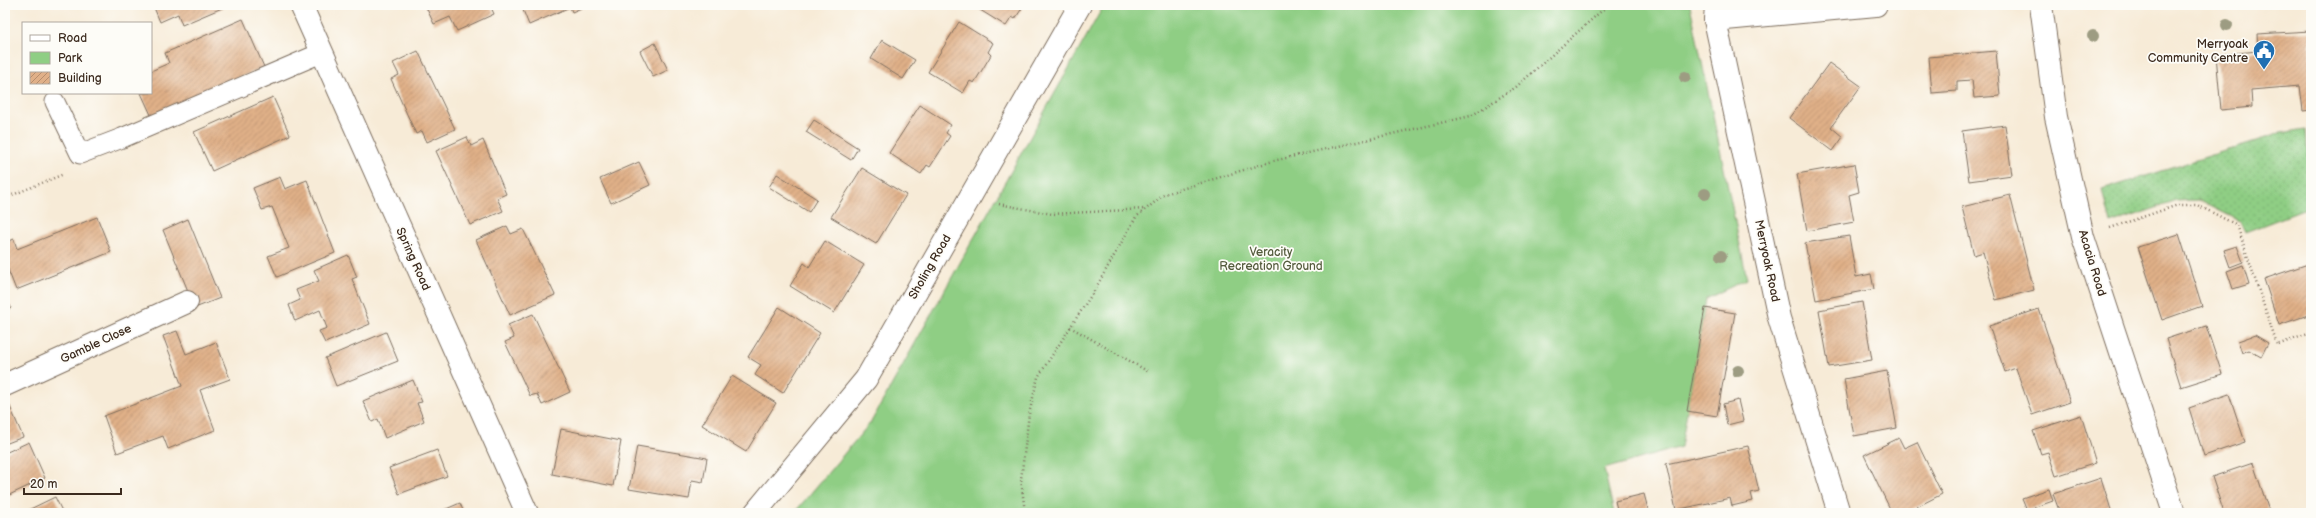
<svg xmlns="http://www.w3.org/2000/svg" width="2316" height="518" font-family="'Balsamiq Sans',sans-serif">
  <defs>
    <pattern id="grass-dots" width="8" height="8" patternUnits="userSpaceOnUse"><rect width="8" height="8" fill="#8fce84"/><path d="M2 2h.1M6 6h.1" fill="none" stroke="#7cb172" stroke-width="1.8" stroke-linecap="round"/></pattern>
    <pattern id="building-hatch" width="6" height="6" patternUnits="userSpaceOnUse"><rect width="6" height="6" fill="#e0b088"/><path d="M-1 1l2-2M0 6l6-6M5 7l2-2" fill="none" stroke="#b78f6f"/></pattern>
  </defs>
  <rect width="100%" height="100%" fill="#fdfcf7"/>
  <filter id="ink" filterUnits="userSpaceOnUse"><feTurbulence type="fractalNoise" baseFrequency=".025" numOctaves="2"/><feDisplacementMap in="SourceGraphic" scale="8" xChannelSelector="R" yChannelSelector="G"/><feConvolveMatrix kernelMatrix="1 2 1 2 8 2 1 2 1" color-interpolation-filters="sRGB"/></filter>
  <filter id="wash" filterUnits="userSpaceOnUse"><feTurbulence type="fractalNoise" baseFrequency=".012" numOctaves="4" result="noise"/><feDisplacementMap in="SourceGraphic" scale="16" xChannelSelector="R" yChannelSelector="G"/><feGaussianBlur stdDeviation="0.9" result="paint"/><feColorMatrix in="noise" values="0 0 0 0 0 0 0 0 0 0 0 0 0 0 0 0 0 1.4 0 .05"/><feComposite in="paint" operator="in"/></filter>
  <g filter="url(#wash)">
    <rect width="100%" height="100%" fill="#f7ebd7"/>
    <!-- grass -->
    <polygon fill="url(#grass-dots)" stroke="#657c51" points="2306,129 2311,207 2245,232 2240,221 2198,200 2176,201 2110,224 2102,190 2281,133"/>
    <!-- park -->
    <polygon fill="#8fce84" stroke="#657c51" points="1104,5 1690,5 1747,279 1706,299 1681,447 1604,469 1614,513 794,513 871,422"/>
    <g id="blocks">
      <!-- building -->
      <g fill="url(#building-hatch)">
        <polygon points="153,5 229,5 182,25 178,14 160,22"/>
        <polygon points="425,5 490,5 494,14 457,31 450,17 434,24"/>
        <polygon points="521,5 588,5 572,12 570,7 529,25"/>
        <polygon points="972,5 1024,5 1015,19 1012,17 1006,26"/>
        <polygon points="243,19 264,67 152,117 141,93 151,93 151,71 169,63 165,53"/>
        <polygon points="959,22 993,43 988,52 991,55 982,70 974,83 970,81 963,93 928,72"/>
        <polygon points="2311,31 2311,110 2303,111 2300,86 2251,90 2252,107 2221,110 2216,55 2258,51 2257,34"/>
        <polygon points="882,40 915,60 903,79 871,59"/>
        <polygon points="655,43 668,70 653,77 640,51"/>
        <polygon points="418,51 455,129 427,142 422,131 416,134 391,79 399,75 393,63"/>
        <polygon points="1996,51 2000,96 1974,98 1972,80 1957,81 1957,91 1932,93 1929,57"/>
        <polygon points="1829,63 1861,86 1831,127 1843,137 1833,151 1789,118"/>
        <polygon points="273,97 290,135 212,171 194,132"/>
        <polygon points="920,105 951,125 946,133 950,136 930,167 927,165 921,174 889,153"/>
        <polygon points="814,120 858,148 851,160 806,132"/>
        <polygon points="2005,125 2012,175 1969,181 1962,131"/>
        <polygon points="467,137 471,146 483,140 506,194 497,198 503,211 470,225 436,151"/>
        <polygon points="639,162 650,185 611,203 600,179"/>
        <polygon points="1854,164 1859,192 1849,195 1854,222 1807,231 1797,174"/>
        <polygon points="862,168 906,195 876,244 831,217"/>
        <polygon points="777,174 817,199 809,212 769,187"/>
        <polygon points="280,177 285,189 307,180 335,253 277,277 268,256 289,248 272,207 262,210 253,188"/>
        <polygon points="2010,195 2034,290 1996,300 1983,252 1974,255 1962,207"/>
        <polygon points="97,217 111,252 16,290 5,262 5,243 14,239 17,249"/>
        <polygon points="188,219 220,298 195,308 163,230"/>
        <polygon points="507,226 511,234 523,229 555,295 510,315 476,240"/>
        <polygon points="2179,234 2202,306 2162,320 2138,247"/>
        <polygon points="1849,236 1856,277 1871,274 1874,289 1816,300 1805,243"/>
        <polygon points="825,241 864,265 834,313 790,286 804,263 809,267"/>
        <polygon points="2237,246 2243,262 2230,267 2224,250"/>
        <polygon points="348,255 357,277 352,279 370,324 325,343 319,331 327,328 320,310 295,321 289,305 300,300 296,290 319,281 314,270"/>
        <polygon points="2311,263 2311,314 2279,325 2264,279"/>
        <polygon points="2243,265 2249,284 2233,289 2227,271"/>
        <polygon points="5,294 11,308 5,311"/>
        <polygon points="1862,302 1872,360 1829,367 1819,310"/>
        <polygon points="779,307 820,333 783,393 755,375 761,365 748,357"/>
        <polygon points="1705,308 1735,313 1717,416 1687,411"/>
        <polygon points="2039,309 2070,402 2032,415 2016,368 2005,372 1989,326"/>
        <polygon points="533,314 570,392 542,405 537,394 530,396 505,342 514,338 508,325"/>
        <polygon points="2206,326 2222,374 2181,387 2166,339"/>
        <polygon points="177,331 186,354 216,342 230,379 200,390 215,430 168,449 163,436 117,453 104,416 182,386 163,336"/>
        <polygon points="386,332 398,361 336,386 325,358"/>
        <polygon points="2255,335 2268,343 2261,357 2249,350 2242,353 2238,341"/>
        <polygon points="1887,371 1897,428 1854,436 1844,379"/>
        <polygon points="732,376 776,403 746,452 702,425"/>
        <polygon points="413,380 422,402 417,403 424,421 385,438 378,419 372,422 363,401"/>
        <polygon points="2229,394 2245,442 2204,456 2189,408"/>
        <polygon points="5,395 23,437 5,444"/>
        <polygon points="1738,400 1743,421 1727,425 1723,404"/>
        <polygon points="2081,415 2096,463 2056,476 2048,452 2041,454 2033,431"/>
        <polygon points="561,429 621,441 613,486 552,474"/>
        <polygon points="1899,438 1904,448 1917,442 1942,494 1905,513 1892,513 1864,455"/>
        <polygon points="29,442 45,478 5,497 5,453"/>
        <polygon points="637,446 707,458 703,482 692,480 689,499 629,489"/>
        <polygon points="1748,446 1759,491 1751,493 1753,501 1732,506 1730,498 1676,510 1666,464"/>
        <polygon points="437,450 447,476 399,494 389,468"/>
        <polygon points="2253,463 2269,511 2224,513 2212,477"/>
        <polygon points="2101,478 2112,513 2060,513 2053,494"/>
        <polygon points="2049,489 2053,501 2027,510 2022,498"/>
        <polygon points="1644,494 1649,513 1618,513 1615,501"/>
        <polygon points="55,497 63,513 22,513"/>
        <polygon points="460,503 464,513 437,513"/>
      </g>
    </g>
  </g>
  <g filter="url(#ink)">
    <use href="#blocks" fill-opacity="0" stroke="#7d6e5f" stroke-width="1"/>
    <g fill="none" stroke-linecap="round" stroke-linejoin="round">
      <!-- service casing -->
      <g stroke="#7d6e5f" stroke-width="21">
        <polyline id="service" points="55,102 80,154 122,138 321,53"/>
      </g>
      <!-- minor casing -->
      <g stroke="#7d6e5f" stroke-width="24">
        <g id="minor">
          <polyline points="2041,5 2056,117 2083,237 2174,513"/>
          <polyline points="1715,20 1876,5"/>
          <polyline points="5,385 187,302"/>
          <polyline points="755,513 866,379 1080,5"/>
        </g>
      </g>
      <!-- tertiary casing -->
      <g stroke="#7d6e5f" stroke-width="24">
        <g id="tertiary">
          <polyline points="301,5 527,513"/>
          <polyline points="1716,5 1715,20 1779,318 1839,513"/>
        </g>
      </g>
      <!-- path -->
      <g stroke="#7d6e5f" stroke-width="2.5" stroke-dasharray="1 3" stroke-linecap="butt">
        <polyline points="5,198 64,174"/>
        <polyline points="999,204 1052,214 1145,209"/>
        <polyline points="2110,228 2178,205 2197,205 2237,225 2277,345 2311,333"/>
        <polyline points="1070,327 1149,372"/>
        <polyline points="1025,513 1021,479 1029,414 1038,377 1094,291 1136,217 1165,194 1273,161 1471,116 1516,87 1608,5"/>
      </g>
      <!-- service -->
      <use href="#service" stroke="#fff" stroke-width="19"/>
      <!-- minor -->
      <use href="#minor" stroke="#fff" stroke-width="22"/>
      <!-- tertiary -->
      <use href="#tertiary" stroke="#fff" stroke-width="22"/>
    </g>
    <!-- trees -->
    <g fill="#9d9c82">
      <circle cx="2227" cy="25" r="6"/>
      <circle cx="2093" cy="36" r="6"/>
      <circle cx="1685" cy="77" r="6"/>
      <circle cx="1705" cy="194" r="6"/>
      <circle cx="1721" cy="256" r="6"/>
      <circle cx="1738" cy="371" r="6"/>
    </g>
  </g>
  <!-- icons -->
  <defs>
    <g id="civic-pin" transform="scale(1.15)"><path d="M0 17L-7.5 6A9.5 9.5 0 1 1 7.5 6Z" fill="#1f6fb2" stroke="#fdfcf7"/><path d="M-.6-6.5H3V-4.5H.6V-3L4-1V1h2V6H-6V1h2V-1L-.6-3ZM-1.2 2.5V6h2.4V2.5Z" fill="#fff"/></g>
  </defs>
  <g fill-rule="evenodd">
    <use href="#civic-pin" x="2264" y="51"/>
  </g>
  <g text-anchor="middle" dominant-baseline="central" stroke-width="3.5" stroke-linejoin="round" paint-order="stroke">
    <!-- poi labels -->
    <g font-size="12" fill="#3b2a1e" stroke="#fdfcf7" text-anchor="end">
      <text x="2248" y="44">Merryoak<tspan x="2248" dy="14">Community Centre</tspan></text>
    </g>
    <!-- park labels -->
    <g font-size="12" fill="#545b3d" stroke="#fdfcf7">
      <text x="1271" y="252">Veracity<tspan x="1271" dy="14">Recreation Ground</tspan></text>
    </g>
    <!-- street labels -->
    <g font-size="12" fill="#3b2a1e" stroke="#fdfcf7">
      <text transform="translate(413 259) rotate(66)">Spring Road</text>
      <text transform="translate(1767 261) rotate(78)">Merryoak Road</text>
      <text transform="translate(2092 263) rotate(73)">Acacia Road</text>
      <text transform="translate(930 267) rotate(-60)">Sholing Road</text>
      <text transform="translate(96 344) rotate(-25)">Gamble Close</text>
    </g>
  </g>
  <!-- margin -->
  <rect width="2316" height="518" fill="none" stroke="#fdfcf7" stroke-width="20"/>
  <!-- legend -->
  <rect x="22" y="22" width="130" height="72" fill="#fdfcf7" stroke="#afa8a0"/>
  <rect x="30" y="35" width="20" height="6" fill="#ffffff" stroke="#afa8a0"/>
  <text x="58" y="42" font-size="12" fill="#3b2a1e">Road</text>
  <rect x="30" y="52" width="20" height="12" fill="#8fce84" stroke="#afa8a0"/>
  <text x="58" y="62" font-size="12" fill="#3b2a1e">Park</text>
  <rect x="30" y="72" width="20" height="12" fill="url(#building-hatch)" stroke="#afa8a0"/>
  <text x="58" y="82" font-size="12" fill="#3b2a1e">Building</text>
  <!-- scale -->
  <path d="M24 488v6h97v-6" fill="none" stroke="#3b2a1e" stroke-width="2"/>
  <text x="30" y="488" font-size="12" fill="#3b2a1e" stroke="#fdfcf7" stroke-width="3" paint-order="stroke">20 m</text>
</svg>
